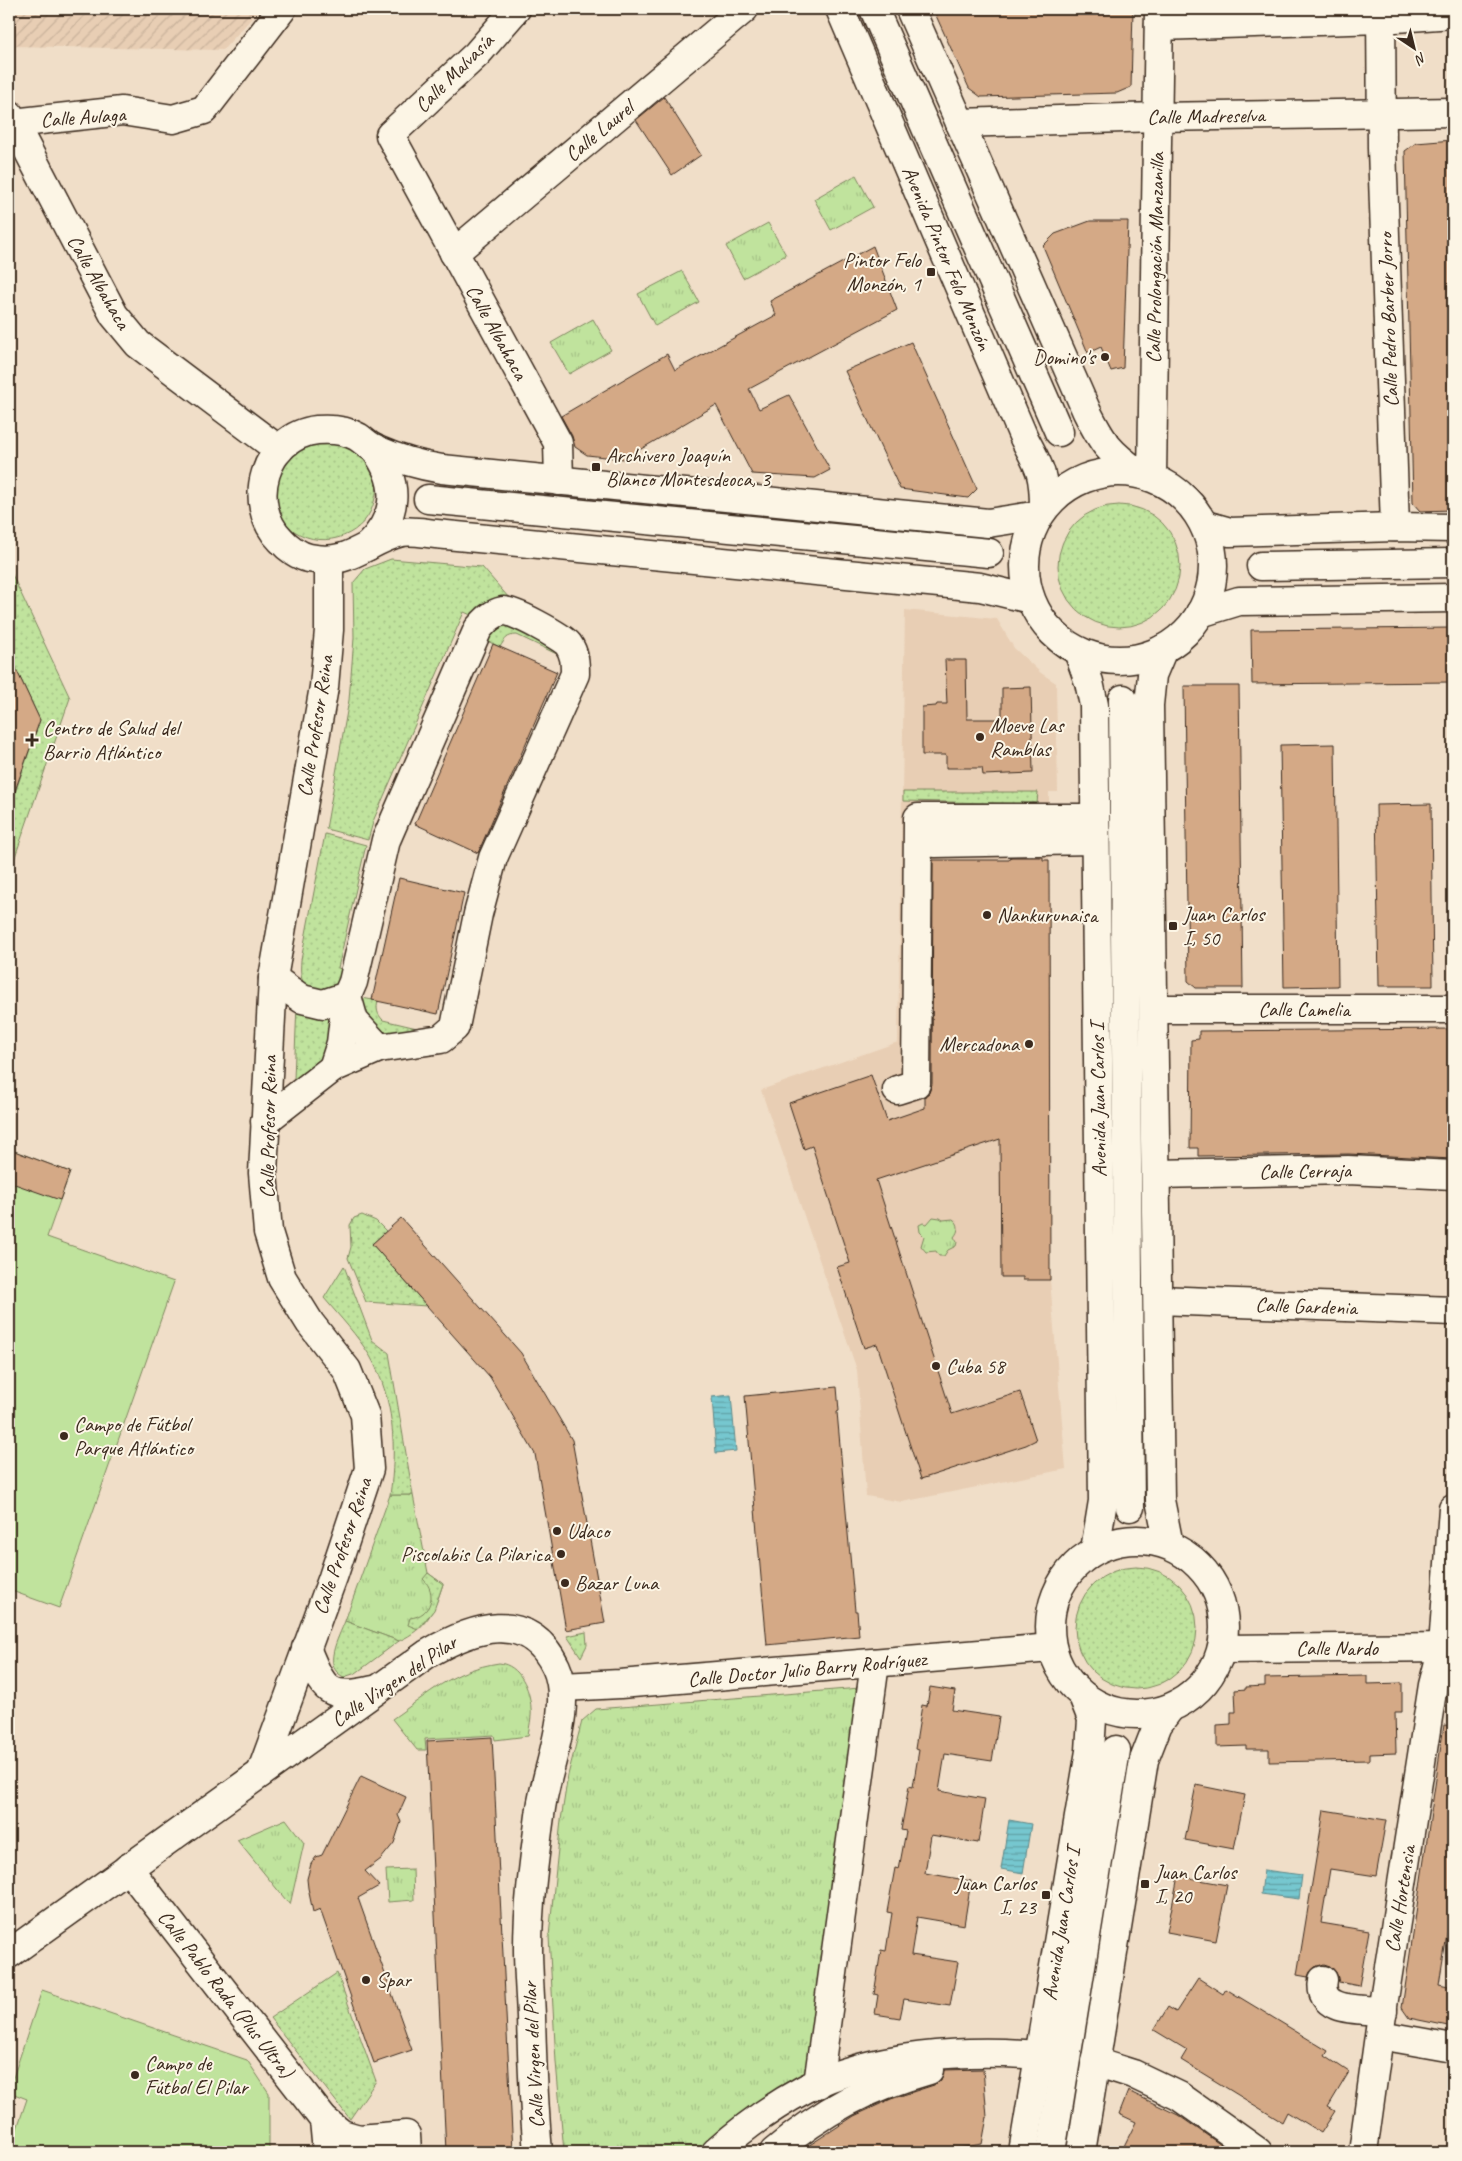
<svg xmlns="http://www.w3.org/2000/svg" width="1462" height="2161" font-family="Caveat,sans-serif">
  <defs>
    <pattern id="industrial-furrows" width="10" height="10" patternUnits="userSpaceOnUse" patternTransform="scale(1.25)"><rect width="10" height="10" fill="#e8ceb4"/><path d="M-1 1l2-2M0 10L10 0M9 11l2-2" fill="none" stroke="#c8b19a"/></pattern>
    <pattern id="grass-tufts" width="24" height="20" patternUnits="userSpaceOnUse" patternTransform="scale(1.25)"><rect width="24" height="20" fill="#c0e39d"/><path d="M3 7l-1-3M5 7V3M7 7l1-3M15 17l-1-3M17 17v-4M19 17l1-3" fill="none" stroke="#a6c387"/></pattern>
    <pattern id="garden-dots" width="8" height="8" patternUnits="userSpaceOnUse" patternTransform="scale(1.25)"><rect width="8" height="8" fill="#c0e39d"/><path d="M2 2h.1M6 6h.1" fill="none" stroke="#a6c387" stroke-width="1.8" stroke-linecap="round"/></pattern>
    <pattern id="water-rules" width="6" height="5" patternUnits="userSpaceOnUse" patternTransform="scale(1.25)"><rect width="6" height="5" fill="#76c7cf"/><path d="M0 2.5h6" fill="none" stroke="#62a2a7"/></pattern>
  </defs>
  <rect width="100%" height="100%" fill="#f0dec8"/>
  <filter id="ink" filterUnits="userSpaceOnUse"><feTurbulence type="fractalNoise" baseFrequency=".02" numOctaves="2"/><feDisplacementMap in="SourceGraphic" scale="10" xChannelSelector="R" yChannelSelector="G"/><feConvolveMatrix kernelMatrix="1 2 1 2 8 2 1 2 1" color-interpolation-filters="sRGB"/></filter>
  <g filter="url(#ink)">
    <!-- built -->
    <polygon fill="#e8ceb4" points="905,610 997,619 1014,648 1041,673 1056,683 1058,792 1049,792 1050,1280 1066,1469 902,1502 866,1496 857,1370 761,1090 898,1042"/>
    <!-- industrial -->
    <polygon fill="url(#industrial-furrows)" points="9,9 260,9 223,50 9,46"/>
    <!-- grass -->
    <g fill="url(#grass-tufts)" stroke="#7e865e">
      <polygon points="856,175 873,207 831,230 814,199"/>
      <polygon points="768,223 786,255 743,278 726,246"/>
      <polygon points="682,271 699,302 655,326 638,294"/>
      <polygon points="593,319 611,350 569,374 551,343"/>
      <path d="M933 1217 940 1218 943 1220 953 1219C960 1224 959 1231 954 1237L957 1242 956 1246 948 1250 944 1256H939L936 1251 926 1252 921 1246 924 1236 920 1232 919 1225 923 1223 927 1224Z"/>
      <path d="M390 1495H413L428 1573 443 1584C434 1612 427 1628 399 1641L345 1621Z"/>
      <path d="M499 1663C520 1665 530 1689 531 1708 532 1717 529 1728 528 1736L495 1740 494 1735 425 1739 426 1750H417L392 1719C430 1693 452 1670 499 1663Z"/>
      <polygon points="860,1688 812,2090 725,2152 564,2152 556,2062 549,1936 561,1820 568,1775 582,1721 596,1709"/>
      <polygon points="286,1819 304,1843 290,1905 237,1840"/>
      <polygon points="413,1869 414,1900 388,1902 386,1870"/>
    </g>
    <!-- garden -->
    <g fill="url(#garden-dots)" stroke="#7e865e">
      <path d="M309 438 358 448C363 456 372 466 375 475 377 482 377 491 375 498 368 535 325 551 294 531 288 526 279 518 277 511 273 500 274 487 273 476Z"/>
      <circle cx="1119" cy="566" r="61"/>
      <polygon points="391,559 482,567 509,598 478,618 464,612 374,819 368,840 326,829 349,700 354,638 353,583 365,569"/>
      <polygon points="9,568 70,698 9,874 9,810 40,720 9,654"/>
      <path d="M517 620 565 658 517 635C507 635 505 639 500 647L485 640 490 628Z"/>
      <polygon points="903,792 1038,792 1037,804 903,801"/>
      <path d="M325 834 366 845 338 968 347 971 344 980 331 990C305 989 299 987 301 960Z"/>
      <path d="M362 998 378 1001C376 1009 377 1014 383 1020L438 1033 382 1041 359 1010Z"/>
      <polygon points="297,1004 331,1012 330,1054 298,1079 294,1079"/>
      <polygon points="362,1215 376,1221 386,1231 372,1244 427,1306 366,1302 348,1258 351,1247 350,1225 354,1218"/>
      <path d="M344 1266 372 1340 389 1353 413 1495H390C397 1448 394 1398 370 1356 357 1335 340 1317 324 1298Z"/>
      <circle cx="1136" cy="1628" r="61"/>
      <path d="M428 1573 443 1584 434 1610 418 1629 408 1625 410 1618C431 1616 438 1593 423 1579Z"/>
      <path d="M345 1621 399 1641 356 1673 344 1677C321 1667 339 1637 345 1621Z"/>
      <polygon points="586,1632 587,1645 581,1657 567,1636"/>
      <polygon points="337,1973 376,2081 350,2119 270,2018"/>
    </g>
    <!-- pitch -->
    <g fill="#c0e39d" stroke="#7e865e">
      <polygon points="9,1149 70,1172 47,1237 174,1282 59,1608 9,1590"/>
      <polygon points="42,1990 247,2060 269,2093 269,2152 9,2152 27,2099 9,2092 9,2090"/>
    </g>
    <!-- water -->
    <g fill="url(#water-rules)" stroke="#5e8888">
      <polygon points="731,1395 736,1451 716,1453 712,1397"/>
      <polygon points="1009,1820 1031,1824 1023,1873 1001,1869"/>
      <polygon points="1264,1870 1302,1875 1299,1899 1261,1894"/>
    </g>
    <!-- building -->
    <g fill="#d4a986" stroke="#3b2a1e">
      <polygon points="933,9 1133,9 1131,87 1117,93 981,97 969,88"/>
      <polygon points="664,97 701,155 672,175 636,120"/>
      <polygon points="1453,140 1453,510 1420,511 1413,503 1405,151 1416,143"/>
      <polygon points="1090,221 1128,221 1123,368 1111,371 1101,347 1088,353 1043,246 1055,234"/>
      <polygon points="873,246 897,310 749,389 759,409 789,395 830,470 815,478 752,474 716,405 624,459 587,455 575,447 572,436 561,416 667,354 675,370 776,315 770,301"/>
      <polygon points="911,342 977,489 968,498 900,489 845,371"/>
      <polygon points="1453,628 1453,682 1252,684 1251,630"/>
      <polygon points="493,644 557,672 478,853 415,824"/>
      <polygon points="9,654 40,720 11,802 9,802"/>
      <polygon points="945,660 966,660 967,719 1002,719 1002,688 1031,687 1033,773 983,775 982,768 946,768 946,755 922,755 922,707 936,706 937,704 947,704"/>
      <polygon points="1184,686 1239,686 1243,988 1196,988 1188,981"/>
      <polygon points="1335,744 1338,986 1284,987 1280,745"/>
      <polygon points="1431,804 1433,986 1379,986 1376,805"/>
      <polygon points="1011,857 1043,857 1043,860 1049,860 1050,1280 1023,1280 1023,1277 1001,1277 1000,1139 876,1180 952,1414 1020,1392 1036,1440 1026,1445 921,1479 877,1344 864,1348 837,1267 850,1263 812,1146 804,1149 789,1103 871,1075 887,1121 925,1108 925,1096 929,1093 932,1084 933,860 1009,860"/>
      <polygon points="399,878 464,893 438,1014 372,1000"/>
      <polygon points="1453,1029 1453,1159 1349,1154 1198,1156 1198,1148 1190,1148 1191,1040 1199,1039 1199,1031"/>
      <polygon points="9,1149 70,1172 60,1200 9,1182"/>
      <polygon points="401,1218 521,1353 572,1440 605,1623 566,1630 535,1454 490,1377 372,1244"/>
      <polygon points="837,1387 839,1411 837,1412 855,1611 857,1611 859,1636 767,1645 745,1396"/>
      <polygon points="1367,1676 1367,1684 1402,1683 1402,1712 1395,1712 1396,1753 1369,1754 1369,1760 1269,1762 1269,1749 1246,1749 1246,1746 1217,1747 1217,1725 1231,1724 1231,1712 1236,1712 1235,1690 1246,1689 1246,1687 1265,1686 1265,1678"/>
      <polygon points="930,1687 955,1691 952,1710 999,1717 992,1761 945,1754 939,1791 985,1799 978,1843 931,1835 925,1873 971,1881 964,1925 917,1917 911,1955 958,1962 950,2006 904,1999 900,2018 875,2014 878,1995 874,1994 881,1950 886,1951 892,1913 887,1912 895,1868 899,1869 906,1831 901,1830 909,1786 913,1787 916,1768 919,1750 915,1749 922,1705 927,1706"/>
      <polygon points="1444,1725 1453,1726 1453,1897 1439,1985 1453,1988 1453,2027 1409,2018 1402,2008"/>
      <polygon points="492,1737 513,2152 446,2152 427,1741"/>
      <polygon points="361,1776 406,1797 398,1815 401,1822 394,1843 381,1859 365,1871 379,1886 358,1898 412,2050 374,2063 320,1909 313,1912 308,1888 307,1879 311,1864 316,1857 322,1855"/>
      <polygon points="1196,1785 1245,1795 1234,1849 1185,1840"/>
      <polygon points="1324,1810 1386,1820 1376,1876 1330,1869 1321,1923 1369,1931 1359,1986 1339,1982 1336,1972 1330,1966 1324,1964 1315,1967 1310,1972 1308,1977 1297,1975"/>
      <polygon points="1178,1876 1227,1885 1216,1941 1167,1932"/>
      <polygon points="1198,1978 1223,1994 1226,1989 1328,2051 1325,2056 1349,2072 1328,2107 1335,2111 1321,2133 1287,2112 1282,2122 1181,2060 1187,2050 1154,2030 1168,2007 1176,2012"/>
      <polygon points="983,2069 987,2117 982,2144 936,2152 799,2152 854,2116 891,2099 934,2085 941,2080 944,2070"/>
      <polygon points="1128,2091 1178,2115 1231,2152 1121,2152 1136,2122 1119,2114"/>
    </g>
    <g fill="none" stroke-linecap="round" stroke-linejoin="round">
      <!-- minor casing -->
      <g stroke="#3b2a1e" stroke-width="31">
        <g id="minor">
          <polyline points="516,9 477,54 390,135 558,443 559,481"/>
          <path d="M840 9 1024 438C1040 468 1044 473 1044 508"/>
          <polyline points="874,9 1059,432"/>
          <path d="M910 9 1087 412C1103 444 1109 452 1138 473"/>
          <polyline points="1381,9 1382,148 1395,527"/>
          <polyline points="1159,26 1381,19 1453,14"/>
          <polyline points="9,114 114,315 138,344 279,450"/>
          <polyline points="13,123 122,111 173,119 204,110 282,9"/>
          <polyline points="960,123 1157,117 1453,112"/>
          <polyline points="454,253 744,9"/>
          <circle cx="1119" cy="566" r="94"/>
          <polyline points="1152,477 1159,9"/>
          <polyline points="428,499 989,553"/>
          <polyline points="1205,525 1230,532 1395,527 1453,528"/>
          <path d="M368 546C399 515 400 483 374 448"/>
          <polyline points="1261,566 1453,563"/>
          <path d="M1030 599 980 587 436 534C425 533 412 530 402 532 366 540 351 567 309 558 299 556 288 548 281 540 245 504 264 436 317 430 331 429 346 430 358 437 364 441 370 447 377 450 400 460 417 465 442 469L988 523 1039 515"/>
          <polyline points="1200,613 1239,601 1453,598"/>
          <polyline points="1163,649 1152,675 1149,705 1160,1500 1169,1545"/>
          <polyline points="1078,651 1089,682 1094,705 1103,1501 1095,1550"/>
          <polyline points="1123,699 1130,1507"/>
          <polyline points="935,843 1095,840"/>
          <path d="M273 978 302 999 323 1004 347 996 353 982 386 840 478 629C485 621 492 613 503 611 512 609 562 637 568 644 575 654 575 663 575 674L493 858 478 914 455 1027 441 1039 379 1048 354 1021 347 996"/>
          <polyline points="1154,1009 1453,1009"/>
          <polyline points="333,1068 341,1043 346,1000"/>
          <polyline points="897,1090 916,1084 918,818 1095,818"/>
          <polyline points="265,1121 333,1068 379,1048"/>
          <polyline points="1156,1174 1348,1170 1453,1175"/>
          <polyline points="1158,1300 1453,1311"/>
          <circle cx="1137" cy="1627" r="87"/>
          <path d="M306 1648C323 1689 327 1701 373 1690"/>
          <polyline points="1222,1649 1453,1647"/>
          <polyline points="562,1687 620,1684 1051,1648"/>
          <polyline points="261,1773 333,1577 369,1469 365,1415 347,1370 310,1323 282,1278 268,1232 263,1173 273,978 324,687 329,630 329,560"/>
          <polyline points="128,1868 324,2120"/>
          <path d="M9 1954 427 1654C471 1628 528 1607 556 1667 574 1706 547 1767 541 1808 535 1854 528 1901 528 1948 528 1970 530 1993 531 2016 532 2061 534 2107 538 2152"/>
          <path d="M1323 1980C1317 2013 1360 2009 1383 2011"/>
          <polyline points="1380,2035 1453,2048"/>
          <polyline points="1095,2062 1133,2074 1179,2096 1258,2152"/>
          <polyline points="818,2084 875,1663"/>
          <polyline points="327,2152 324,2120 342,2134 359,2139 406,2135 407,2152"/>
          <path d="M716 2152C743 2128 773 2106 805 2089 871 2054 966 2049 1039 2055"/>
          <path d="M774 2152C824 2110 866 2088 929 2070"/>
          <polyline points="1023,2152 1090,1751 1092,1719 1083,1696"/>
          <polyline points="1051,2152 1116,1750"/>
          <polyline points="1081,2152 1144,1760 1158,1724 1170,1708"/>
          <polyline points="1363,2152 1384,1999 1433,1685 1443,1647 1453,1508"/>
        </g>
      </g>
      <!-- minor -->
      <use href="#minor" stroke="#fcf5e5" stroke-width="28"/>
    </g>
  </g>
  <!-- markers -->
  <g fill="#3b2a1e" stroke="#fcf5e5" stroke-width="2">
    <rect x="926" y="267" width="10" height="10" rx="2.5"/>
    <circle cx="1105" cy="357" r="5"/>
    <rect x="591" y="462" width="10" height="10" rx="2.5"/>
    <circle cx="980" cy="737" r="5"/>
    <path d="M29.5 732.5h5v5h5v5h-5v5h-5v-5h-5v-5h5z"/>
    <circle cx="987" cy="915" r="5"/>
    <rect x="1168" y="921" width="10" height="10" rx="2.5"/>
    <circle cx="1029" cy="1044" r="5"/>
    <circle cx="936" cy="1366" r="5"/>
    <circle cx="64" cy="1436" r="5"/>
    <circle cx="557" cy="1531" r="5"/>
    <circle cx="561" cy="1554" r="5"/>
    <circle cx="565" cy="1583" r="5"/>
    <rect x="1140" y="1879" width="10" height="10" rx="2.5"/>
    <rect x="1041" y="1890" width="10" height="10" rx="2.5"/>
    <circle cx="366" cy="1980" r="5"/>
    <circle cx="135" cy="2075" r="5"/>
  </g>
  <g text-anchor="middle" dominant-baseline="central" stroke-width="4" stroke-linejoin="round" paint-order="stroke">
    <!-- street labels -->
    <g font-size="21" fill="#3b2a1e" stroke="#fcf5e5">
      <text transform="translate(454 73) rotate(-45)">Calle Malvasía</text>
      <text transform="translate(1206 116) rotate(-1)">Calle Madreselva</text>
      <text transform="translate(83 117) rotate(-4)">Calle Aulaga</text>
      <text transform="translate(599 131) rotate(-40)">Calle Laurel</text>
      <text transform="translate(947 258) rotate(67)">Avenida Pintor Felo Monzón</text>
      <text transform="translate(1155 258) rotate(-89)">Calle Prolongación Manzanilla</text>
      <text transform="translate(99 282) rotate(60)">Calle Albahaca</text>
      <text transform="translate(1388 320) rotate(-92)">Calle Pedro Barber Jorro</text>
      <text transform="translate(497 332) rotate(61)">Calle Albahaca</text>
      <text transform="translate(315 726) rotate(-81)">Calle Profesor Reina</text>
      <text x="1304" y="1009">Calle Camelia</text>
      <text transform="translate(1098 1100) rotate(-91)">Avenida Juan Carlos I</text>
      <text transform="translate(268 1127) rotate(-89)">Calle Profesor Reina</text>
      <text transform="translate(1305 1171) rotate(-1)">Calle Cerraja</text>
      <text transform="translate(1306 1306) rotate(2)">Calle Gardenia</text>
      <text transform="translate(342 1546) rotate(-71)">Calle Profesor Reina</text>
      <text x="1337" y="1648">Calle Nardo</text>
      <text transform="translate(807 1669) rotate(-5)">Calle Doctor Julio Barry Rodríguez</text>
      <text transform="translate(394 1681) rotate(-34)">Calle Virgen del Pilar</text>
      <text transform="translate(1400 1899) rotate(-81)">Calle Hortensia</text>
      <text transform="translate(1061 1924) rotate(-81)">Avenida Juan Carlos I</text>
      <text transform="translate(226 1994) rotate(52)">Calle Pablo Rada (Plus Ultra)</text>
      <text transform="translate(533 2055) rotate(-93)">Calle Virgen del Pilar</text>
    </g>
    <!-- poi labels -->
    <g font-size="21" fill="#3b2a1e" stroke="#fcf5e5" text-anchor="start">
      <text x="921" y="260" text-anchor="end">Pintor Felo<tspan x="921" dy="24">Monzón, 1</tspan></text>
      <text x="1095" y="357" text-anchor="end">Domino's</text>
      <text x="606" y="455">Archivero Joaquín<tspan x="606" dy="24">Blanco Montesdeoca, 3</tspan></text>
      <text x="990" y="725">Moeve Las<tspan x="990" dy="24">Ramblas</tspan></text>
      <text x="43" y="728">Centro de Salud del<tspan x="43" dy="24">Barrio Atlántico</tspan></text>
      <text x="1183" y="914">Juan Carlos<tspan x="1183" dy="24">I, 50</tspan></text>
      <text x="997" y="915">Nankurunaisa</text>
      <text x="1019" y="1044" text-anchor="end">Mercadona</text>
      <text x="946" y="1366">Cuba 58</text>
      <text x="74" y="1424">Campo de Fútbol<tspan x="74" dy="24">Parque Atlántico</tspan></text>
      <text x="567" y="1531">Udaco</text>
      <text x="551" y="1554" text-anchor="end">Piscolabis La Pilarica</text>
      <text x="575" y="1583">Bazar Luna</text>
      <text x="1155" y="1872">Juan Carlos<tspan x="1155" dy="24">I, 20</tspan></text>
      <text x="1036" y="1883" text-anchor="end">Juan Carlos<tspan x="1036" dy="24">I, 23</tspan></text>
      <text x="376" y="1980">Spar</text>
      <text x="145" y="2063">Campo de<tspan x="145" dy="24">Fútbol El Pilar</tspan></text>
    </g>
  </g>
  <!-- margin -->
  <rect width="1462" height="2161" fill="none" stroke="#fcf5e5" stroke-width="30"/>
  <rect x="15" y="15" width="1432" height="2131" fill="none" stroke="#3b2a1e" stroke-width="2" filter="url(#ink)"/>
  <!-- north arrow -->
  <g transform="translate(1414 48) rotate(145)" stroke="#fcf5e5" stroke-width="4" paint-order="stroke">
  <path d="M0-4L9 19L0 12L-9 19Z" fill="#3b2a1e"/>
  <text y="-8" font-size="14" font-weight="bold" text-anchor="middle" fill="#3b2a1e">N</text>
  </g>
</svg>
